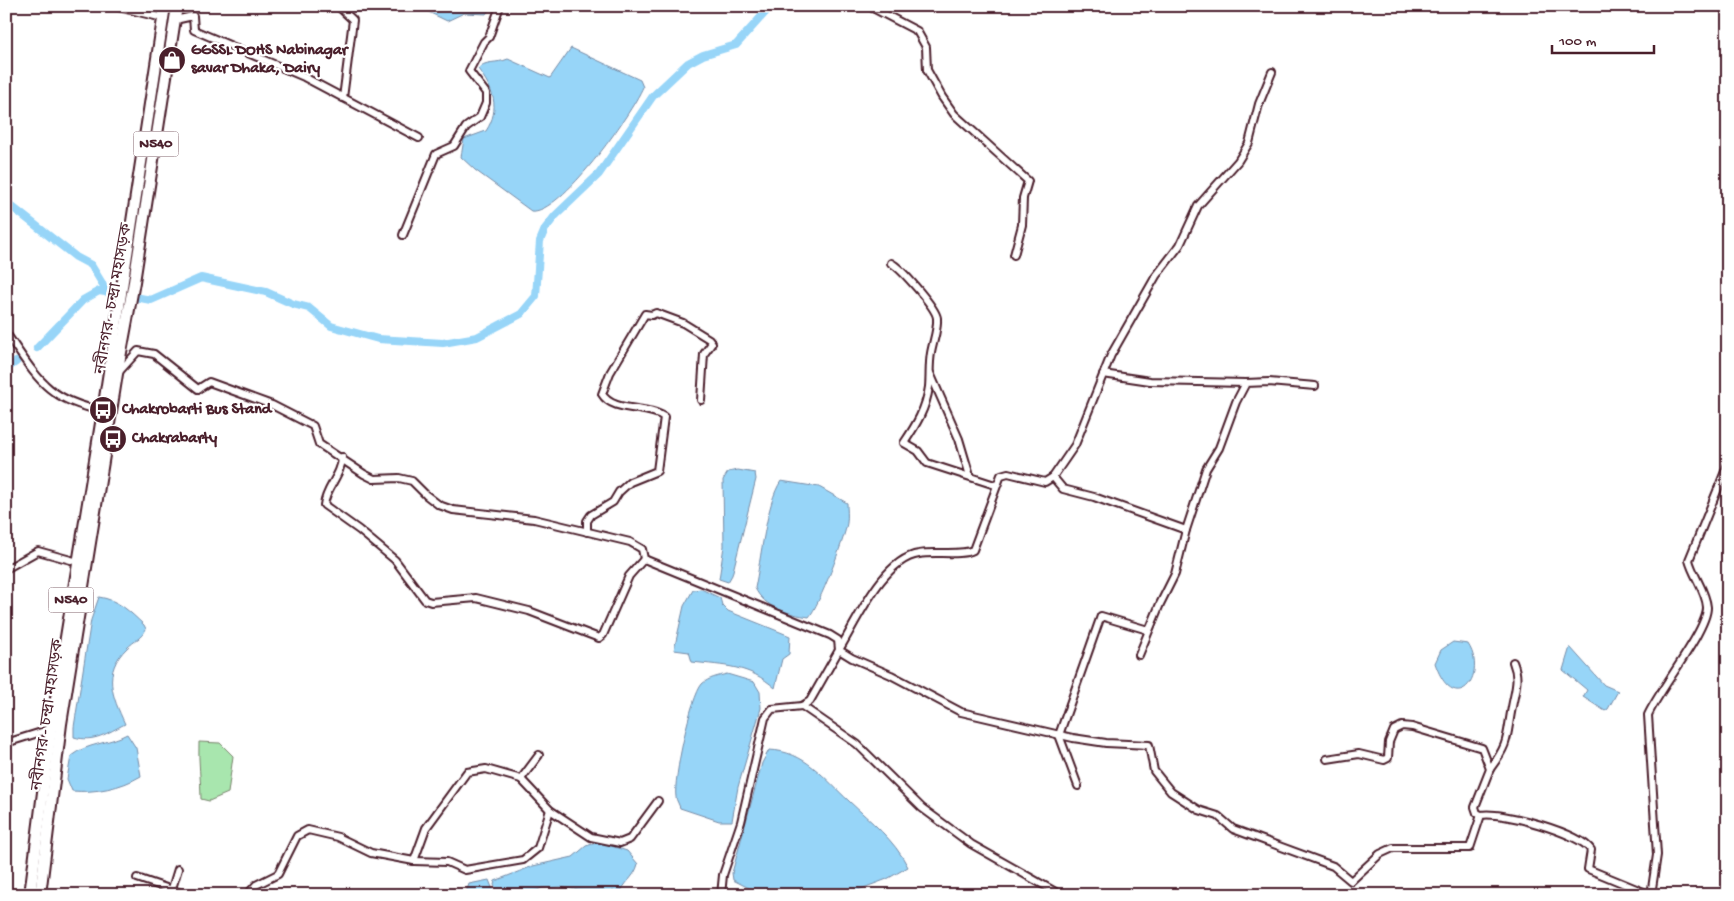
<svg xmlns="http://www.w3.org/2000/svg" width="1734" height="901" font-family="'Gochi Hand','Noto Sans Bengali',sans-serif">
  <rect width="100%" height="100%" fill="#fff"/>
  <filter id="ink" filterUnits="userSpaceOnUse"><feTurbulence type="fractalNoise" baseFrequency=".02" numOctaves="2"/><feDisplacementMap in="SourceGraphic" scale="10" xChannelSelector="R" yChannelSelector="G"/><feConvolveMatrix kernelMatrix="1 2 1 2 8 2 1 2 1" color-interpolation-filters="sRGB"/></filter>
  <g filter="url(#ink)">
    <!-- green -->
    <path fill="#a8e6ae" stroke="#79826c" d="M199 742 220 743 233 756 228 793 209 801 201 799C201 779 198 762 199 742Z"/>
    <!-- water -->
    <g fill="#97d5f8" stroke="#788ca6">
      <polygon points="416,6 492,6 486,14 464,13 447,21"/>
      <path d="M571 48 640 80 643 87C632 113 560 216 531 211L475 170 461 157 464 139 486 131C501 108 493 89 478 69 484 60 497 64 508 59L550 78Z"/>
      <polygon points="738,470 755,473 756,479 732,575 728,582 719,579 724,546 723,480 728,472"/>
      <path d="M781 481 819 487 847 503C847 509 848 516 847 523 845 538 819 606 809 617 789 614 764 608 755 588 761 560 766 503 781 481Z"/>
      <path d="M701 589 720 598 722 605 728 611 790 636 789 654 782 659 775 688C749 665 725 666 692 662L689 652 674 650 684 606 693 590Z"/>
      <path d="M99 597C119 600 130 612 144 625L146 629C142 638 134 641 127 648 102 672 112 696 125 724 107 733 94 743 74 737V727L91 620Z"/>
      <path d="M1453 642 1468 644C1489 676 1454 719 1435 663L1441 650Z"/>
      <polygon points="1570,647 1604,685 1618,691 1608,709 1605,711 1583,697 1587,690 1563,670"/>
      <path d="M727 674 754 682 760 692 761 708 738 787 732 821H719L680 808C679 804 676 800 676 797 673 780 691 696 702 684 708 678 719 676 727 674Z"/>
      <path d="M127 734 136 748 141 776C121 788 95 793 72 791L67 779 71 756C87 743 109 744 127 734Z"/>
      <path d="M769 750C805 751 825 779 849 801 871 822 894 839 908 867L887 879 845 895H763L733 880 732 873 762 763Z"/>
      <path d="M599 842 627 851 638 864C635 876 627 880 621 891L579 890 560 887 542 888 526 895H499L494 885 495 881 533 866 573 857 586 846Z"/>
      <polygon points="489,880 495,895 465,895 469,884"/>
    </g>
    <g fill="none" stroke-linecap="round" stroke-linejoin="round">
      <!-- canal -->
      <g stroke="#97d5f8" stroke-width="8">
        <polyline points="6,202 76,257 91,265 105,288 113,293 151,300 201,278 266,292 293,304 309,308 331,326 378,339 443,343 477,337 521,314 536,296 540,241 545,229 555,216 599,174 653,96 688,63 703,55 736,45 771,6"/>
        <polyline points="37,348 83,300 99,291 111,293"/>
        <polyline points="6,369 16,362"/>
      </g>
      <!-- minor casing -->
      <g stroke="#4a1f2b" stroke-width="10">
        <g id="minor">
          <polyline points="114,6 163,18"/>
          <polyline points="338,6 353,20 343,98"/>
          <polyline points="869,6 917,31 926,47 927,70 942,97 954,114 1028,181 1023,198 1022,225 1014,255"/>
          <polyline points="175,20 193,16 194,30 304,77 419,138"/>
          <polyline points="403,235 436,154 454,146 466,127 480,117 486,103 486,93 469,71 484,42 489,37 500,6"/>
          <path d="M891 263C901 268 936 308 937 318 938 330 933 341 931 353 929 364 930 376 929 387 926 409 916 425 904 443L918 451 927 463 995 485"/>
          <path d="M6 333C37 377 46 400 103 411"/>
          <polyline points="118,373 138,351 154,354 198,389 209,382 272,405 313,426 319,444 364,474 374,479 399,478 412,481 426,495 439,505 453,510 534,519 630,542 642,549 644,559"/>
          <polyline points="930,373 959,439 970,476"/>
          <polyline points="1103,374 1150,381 1246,383"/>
          <path d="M342 457C342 475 326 487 324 505L359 530 395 560 425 600 431 602 476 598 529 611 599 638 603 635 629 576 644 559 830 635 838 640 839 650C857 621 883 559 919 554 933 551 962 556 973 550L1001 475 1008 473 1045 482 1053 477 1075 445 1111 355 1156 276 1180 245 1198 206 1238 161 1249 143 1259 104 1272 72"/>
          <polyline points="1053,477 1063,489 1094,497 1186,530"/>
          <path d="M587 532V521L591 515 613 502 619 492 630 482 657 471 664 417C648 405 613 413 602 394L610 373 645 314 652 315 656 313 683 323 709 339 712 343 704 354 701 400"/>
          <polyline points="6,569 38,551 78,562"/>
          <polyline points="1139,655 1160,604 1175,574 1186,530 1206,469 1219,448 1236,402 1246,383 1269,382 1315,386"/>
          <polyline points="802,706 857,744 922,808 971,844 1061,895"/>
          <polyline points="6,743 51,729"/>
          <polyline points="1327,759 1359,754 1384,760 1388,758 1389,742 1394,730 1402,726 1412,727 1482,748 1490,769 1475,807 1477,813 1481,815"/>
          <path d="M1490 769C1510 742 1506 738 1512 707 1515 690 1520 679 1513 662"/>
          <polyline points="521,779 550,810 591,837 620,843 630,839 658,801"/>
          <polyline points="1078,786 1059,735 1101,616 1148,630"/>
          <polyline points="414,861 447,862 465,870 523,860 538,848 550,810"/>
          <polyline points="137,878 187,895"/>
          <polyline points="170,895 178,869"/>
          <polyline points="247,895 256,885 278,874 297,836 308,830 338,837 371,853 414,861 426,828 467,772 486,769 521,779 539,755"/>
          <path d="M721 895 723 875 741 822 765 718 772 709 802 706 810 701 839 650 852 658 891 675 961 712 1073 738 1106 743 1149 745 1154 771 1171 792 1199 810 1218 816 1233 829 1333 866 1351 881 1380 854 1393 848H1470L1481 815C1502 811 1580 833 1591 850L1588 869 1651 895"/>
          <path d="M1651 895 1657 855 1648 715C1659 690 1708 629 1707 607 1706 591 1693 576 1689 560L1728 464"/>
        </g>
      </g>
      <!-- trunk casing -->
      <g stroke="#4a1f2b" stroke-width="14">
        <g id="trunk">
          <polyline points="30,895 51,729 103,411 165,6"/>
          <polyline points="40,895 61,724 117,374 134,282 177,6"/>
        </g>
      </g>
      <!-- minor -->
      <use href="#minor" stroke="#fff" stroke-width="6"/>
      <!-- trunk -->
      <use href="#trunk" stroke="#fff" stroke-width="10"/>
    </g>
  </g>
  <!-- icons -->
  <defs>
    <g id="shop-disc" transform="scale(1.4375)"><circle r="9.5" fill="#4a1f2b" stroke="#fff"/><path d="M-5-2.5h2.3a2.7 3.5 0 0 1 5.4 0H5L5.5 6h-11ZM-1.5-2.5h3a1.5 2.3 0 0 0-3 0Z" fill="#fff"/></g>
    <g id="bus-disc" transform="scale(1.4375)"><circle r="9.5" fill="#4a1f2b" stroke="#fff"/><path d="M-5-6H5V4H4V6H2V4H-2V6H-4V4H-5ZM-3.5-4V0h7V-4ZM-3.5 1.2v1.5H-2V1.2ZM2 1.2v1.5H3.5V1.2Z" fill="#fff"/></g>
  </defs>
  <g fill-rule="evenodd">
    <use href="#shop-disc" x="172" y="60"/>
    <use href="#bus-disc" x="103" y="410"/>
    <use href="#bus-disc" x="113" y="439"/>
  </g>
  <g text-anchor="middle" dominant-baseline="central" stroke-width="4.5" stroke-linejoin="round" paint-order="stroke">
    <!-- shield labels -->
    <g fill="#fff" stroke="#80626b" stroke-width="1">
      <rect x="133.5" y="131.5" width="45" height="25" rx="4"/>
      <rect x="48.5" y="587.5" width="45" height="25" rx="4"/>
    </g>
    <g font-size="15" font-weight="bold" fill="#4a1f2b">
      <text x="156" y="144">N540</text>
      <text x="71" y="600">N540</text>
    </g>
    <!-- poi labels -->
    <g font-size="16" font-weight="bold" fill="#4a1f2b" stroke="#fff" text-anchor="start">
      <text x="191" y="51">GGSSL DOHS Nabinagar<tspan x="191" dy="18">savar Dhaka, Dairy</tspan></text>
      <text x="122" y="410">Chakrobarti Bus Stand</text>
      <text x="132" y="439">Chakrabarty</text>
    </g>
    <!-- street labels -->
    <g font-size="16" fill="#4a1f2b" stroke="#fff">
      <text transform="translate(115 299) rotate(-80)">নবীনগর - চন্দ্রা মহাসড়ক</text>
      <text transform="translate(49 715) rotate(-82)">নবীনগর - চন্দ্রা মহাসড়ক</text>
    </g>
  </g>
  <!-- margin -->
  <rect width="1734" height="901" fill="none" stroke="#fff" stroke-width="25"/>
  <rect x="12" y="12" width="1709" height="876" fill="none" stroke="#4a1f2b" stroke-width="2" filter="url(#ink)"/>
  <!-- scale -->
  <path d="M1552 45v8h102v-8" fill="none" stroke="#4a1f2b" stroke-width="2.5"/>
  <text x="1559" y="45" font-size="15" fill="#4a1f2b" stroke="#ffffff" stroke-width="4" paint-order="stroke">100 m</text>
</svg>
